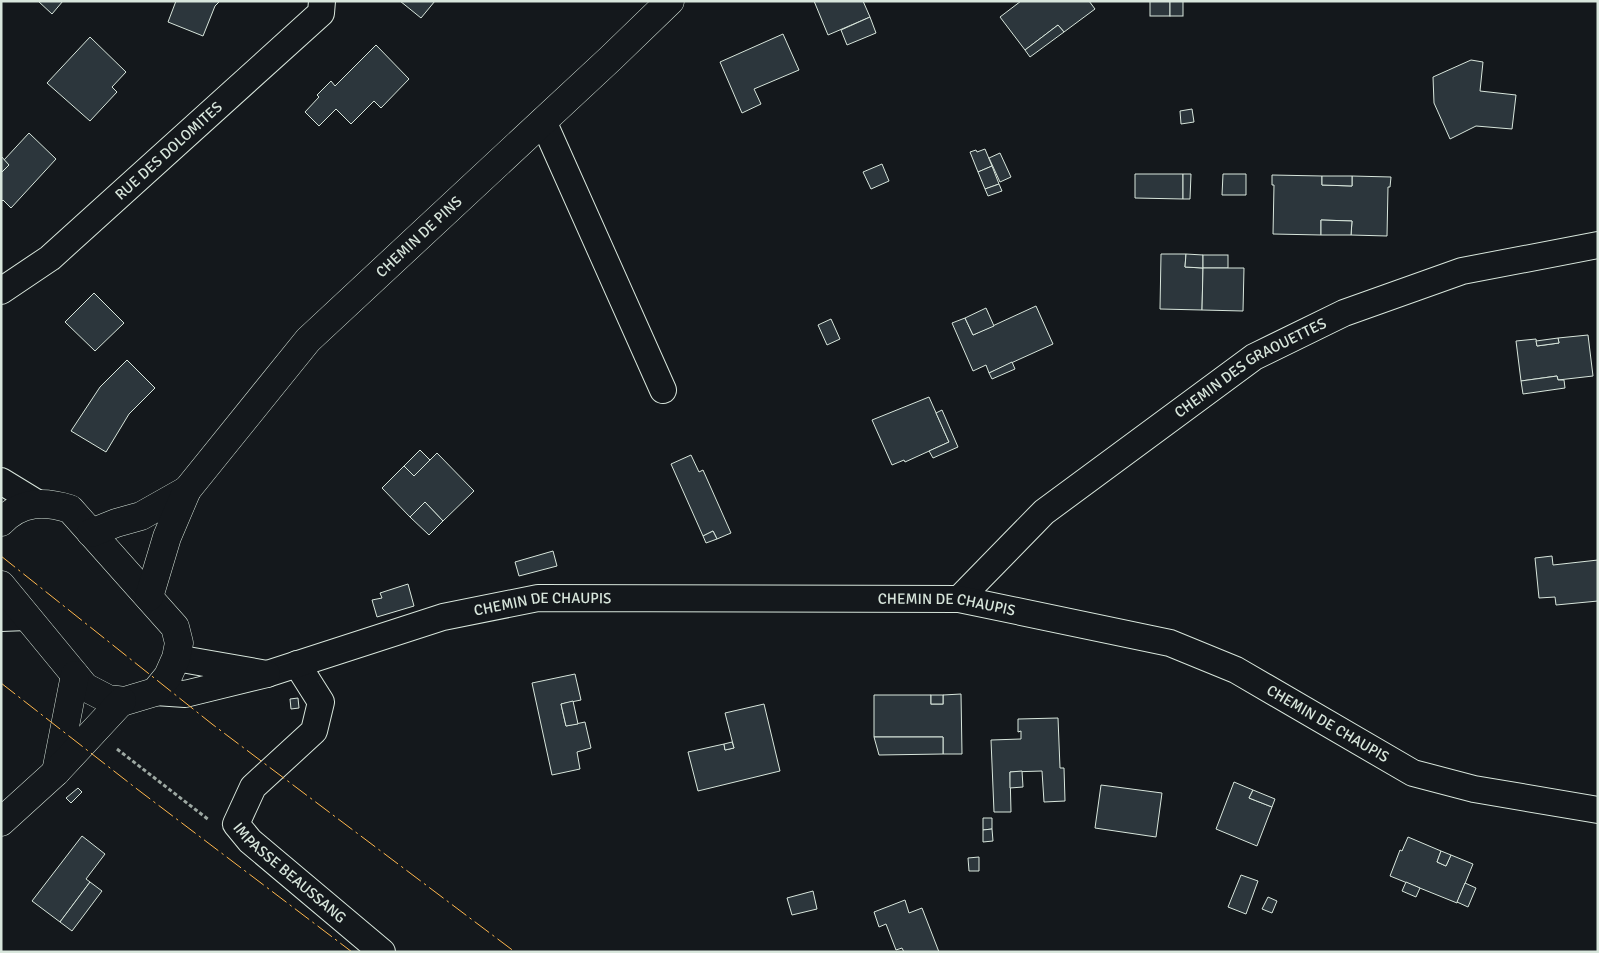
<svg xmlns="http://www.w3.org/2000/svg" width="1599" height="953" font-family="Signika,sans-serif">
  <rect width="100%" height="100%" fill="#14181c"/>
  <!-- building -->
  <g fill="#2c363c" stroke="#d8e6dc">
    <polygon points="38,1 63,1 52,14"/>
    <polygon points="176,1 220,1 215,6 203,36 168,22"/>
    <polygon points="400,1 435,1 421,18"/>
    <polygon points="814,1 863,1 870,17 828,35"/>
    <polygon points="1021,1 1089,1 1095,9 1064,32 1058,25 1025,50 1000,17"/>
    <rect x="1150" y="1" width="20" height="15"/>
    <rect x="1170" y="1" width="13" height="15"/>
    <polygon points="870,17 876,33 847,45 841,30"/>
    <polygon points="1058,25 1064,32 1030,57 1025,50"/>
    <polygon points="783,34 799,70 754,89 761,104 742,113 720,62"/>
    <polygon points="90,37 126,72 112,87 117,92 90,121 47,83"/>
    <polygon points="376,45 409,79 381,108 374,101 351,124 336,109 319,126 305,112 319,97 317,95 331,81 335,86"/>
    <polygon points="1471,60 1483,62 1480,91 1516,95 1512,129 1476,126 1450,139 1434,103 1433,77"/>
    <polygon points="1192,109 1194,122 1181,124 1180,111"/>
    <polygon points="29,133 56,159 11,208 3,200 1,202 1,173 9,165 4,160"/>
    <polygon points="985,149 992,166 978,172 970,152 976,150 977,152"/>
    <polygon points="1000,153 1011,177 1000,182 989,158"/>
    <polygon points="1,156 9,165 1,173"/>
    <polygon points="882,164 889,181 871,189 863,172"/>
    <polygon points="992,166 999,184 985,189 978,172"/>
    <polygon points="1135,174 1183,174 1183,199 1135,198"/>
    <polygon points="1183,174 1191,174 1190,199 1183,199"/>
    <polygon points="1223,174 1246,174 1246,195 1222,195"/>
    <polygon points="1272,175 1322,176 1322,185 1352,186 1352,176 1391,177 1390,187 1388,187 1387,236 1351,235 1352,221 1321,220 1321,235 1273,234 1274,185 1272,185"/>
    <polygon points="1322,176 1352,176 1352,186 1322,185"/>
    <polygon points="999,184 1002,191 988,196 985,189"/>
    <polygon points="1321,220 1352,221 1351,235 1321,235"/>
    <polygon points="1161,254 1186,254 1185,267 1203,268 1202,310 1160,309"/>
    <polygon points="1186,254 1203,255 1203,268 1185,267"/>
    <rect x="1203" y="255" width="25" height="13"/>
    <polygon points="1203,268 1244,268 1243,311 1202,310"/>
    <polygon points="94,293 124,323 95,351 65,322"/>
    <polygon points="1036,306 1053,344 989,373 986,365 973,371 952,323 965,318 973,335"/>
    <polygon points="986,308 994,326 973,335 965,318"/>
    <polygon points="831,319 840,339 827,345 818,325"/>
    <polygon points="1588,335 1593,376 1558,380 1557,376 1521,381 1516,341 1536,339 1537,346 1559,343 1558,338"/>
    <polygon points="1558,338 1559,343 1537,346 1536,341"/>
    <polygon points="127,360 155,388 129,414 106,452 71,431 100,387"/>
    <polygon points="1012,362 1015,369 992,379 989,373"/>
    <polygon points="1557,376 1558,380 1564,380 1565,388 1523,394 1521,381"/>
    <polygon points="929,397 949,442 905,462 904,460 892,465 872,420"/>
    <polygon points="942,410 958,447 933,458 929,451 949,442 936,413"/>
    <polygon points="420,450 430,460 414,476 404,466"/>
    <polygon points="437,453 474,491 443,521 425,502 410,517 382,488 404,466 414,476"/>
    <polygon points="691,455 699,472 703,470 731,533 717,539 713,531 703,536 671,464"/>
    <polygon points="425,502 443,521 429,535 410,517"/>
    <polygon points="713,531 717,539 706,543 703,536"/>
    <polygon points="553,551 557,566 519,576 515,562"/>
    <polygon points="1552,556 1553,565 1598,560 1598,601 1556,605 1555,597 1539,598 1535,558"/>
    <polygon points="408,584 414,606 377,617 372,600 382,598 380,593"/>
    <polygon points="575,674 581,700 561,704 566,726 585,722 591,748 577,752 580,769 552,775 532,683"/>
    <polygon points="961,694 962,754 943,754 943,737 874,737 874,695 931,695 931,704 943,704 943,695"/>
    <rect x="931" y="695" width="12" height="9"/>
    <polygon points="298,698 299,708 291,709 290,699"/>
    <polygon points="573,701 578,724 566,726 561,704"/>
    <polygon points="764,704 780,771 698,791 688,752 724,744 725,750 734,748 725,713"/>
    <polygon points="1058,718 1060,768 1064,768 1065,801 1044,802 1042,771 1010,772 1011,812 994,812 991,740 1021,739 1021,731 1018,732 1018,719"/>
    <polygon points="874,737 943,737 943,754 879,755"/>
    <polygon points="732,742 734,748 725,750 724,744"/>
    <polygon points="1022,771 1023,787 1010,788 1010,772"/>
    <polygon points="1234,782 1253,790 1249,798 1272,807 1257,846 1216,829"/>
    <polygon points="1101,785 1162,793 1156,837 1095,828"/>
    <polygon points="78,788 82,792 71,803 66,798"/>
    <polygon points="1253,790 1275,799 1272,807 1249,798"/>
    <polygon points="983,818 992,818 992,829 983,830"/>
    <polygon points="992,829 993,841 983,842 983,830"/>
    <polygon points="82,836 105,854 86,879 90,882 60,922 32,901"/>
    <polygon points="1408,837 1441,851 1437,862 1446,866 1451,855 1473,864 1457,903 1390,876 1400,850 1402,851"/>
    <polygon points="1441,851 1451,855 1446,866 1437,862"/>
    <polygon points="979,857 979,871 969,871 968,858"/>
    <polygon points="1241,875 1258,881 1246,914 1228,907"/>
    <polygon points="90,882 102,891 72,931 60,922"/>
    <polygon points="1406,882 1420,888 1416,897 1402,891"/>
    <polygon points="1465,883 1476,888 1468,907 1457,902"/>
    <polygon points="813,891 817,909 792,915 787,898"/>
    <polygon points="1268,897 1277,901 1272,913 1262,909"/>
    <polygon points="905,900 909,913 922,908 939,952 904,952 902,948 896,950 886,924 879,927 874,912"/>
  </g>
  <g fill="none" stroke-linecap="round" stroke-linejoin="round">
    <!-- street casing -->
    <g stroke="#d8e6dc" stroke-width="28">
      <g id="street">
        <polyline points="543,121 663,390"/>
        <path id="s1" d="M1 291 50 258 321 13 322 1"/>
        <polyline points="1,481 37,503"/>
        <path id="s2" d="M959 599 1044 512 1254 357 1344 313 1462 271 1598 245"/>
        <polyline points="1,618 27,617"/>
        <path id="s3" d="M297 664 321 702 314 731 253 787 236 824 250 841 382 952"/>
        <path id="s4" d="M267 674 443 617 538 598 959 599 1170 643 1236 670 1413 773 1474 789 1598 810"/>
        <polyline points="155,692 185,694 267,674 176,658"/>
      </g>
    </g>
    <!-- secondary casing -->
    <g stroke="#d8e6dc" stroke-width="29">
      <g id="secondary">
        <path d="M1 522C21 501 44 501 70 509L175 627 179 643 176 658 168 676 155 692 125 701 108 699 85 687 1 585"/>
        <polyline points="91,533 116,523 141,516 187,490"/>
        <path id="s5" d="M149 597 167 537 187 490 308 340 611 58 670 1"/>
        <polyline points="56,772 75,675"/>
        <polyline points="1,822 56,772 122,701"/>
      </g>
    </g>
    <!-- path -->
    <polyline stroke="#9da8a2" stroke-width="3" stroke-dasharray="4 2.5" stroke-linecap="butt" points="117,749 209,820"/>
    <!-- street -->
    <use href="#street" stroke="#14181c" stroke-width="26"/>
    <!-- secondary -->
    <use href="#secondary" stroke="#14181c" stroke-width="28"/>
    <!-- power -->
    <g stroke="#ffb74d" stroke-width="1" stroke-dasharray="18 4 2.5 4" stroke-linecap="butt">
      <polyline points="1,556 212,724 515,952"/>
      <polyline points="1,683 137,789 352,952"/>
    </g>
  </g>
  <g text-anchor="middle" dominant-baseline="central" stroke-width="4" stroke-linejoin="round" paint-order="stroke">
    <!-- street labels -->
    <g font-size="15" fill="#d8e6dc" stroke="#14181c">
      <text stroke="none"><textPath href="#s1" startOffset="219">RUE DES DOLOMITES</textPath></text>
      <text stroke="none"><textPath href="#s5" startOffset="458">CHEMIN DE PINS</textPath></text>
      <text stroke="none"><textPath href="#s2" startOffset="374">CHEMIN DES GRAOUETTES</textPath></text>
      <text stroke="none"><textPath href="#s4" startOffset="691">CHEMIN DE CHAUPIS</textPath></text>
      <text stroke="none"><textPath href="#s4" startOffset="286">CHEMIN DE CHAUPIS</textPath></text>
      <text stroke="none"><textPath href="#s4" startOffset="1096">CHEMIN DE CHAUPIS</textPath></text>
      <text stroke="none"><textPath href="#s3" startOffset="271">IMPASSE BEAUSSANG</textPath></text>
    </g>
  </g>
  <!-- border -->
  <rect width="1599" height="953" fill="none" stroke="#d8e6dc" stroke-width="5"/>
</svg>
